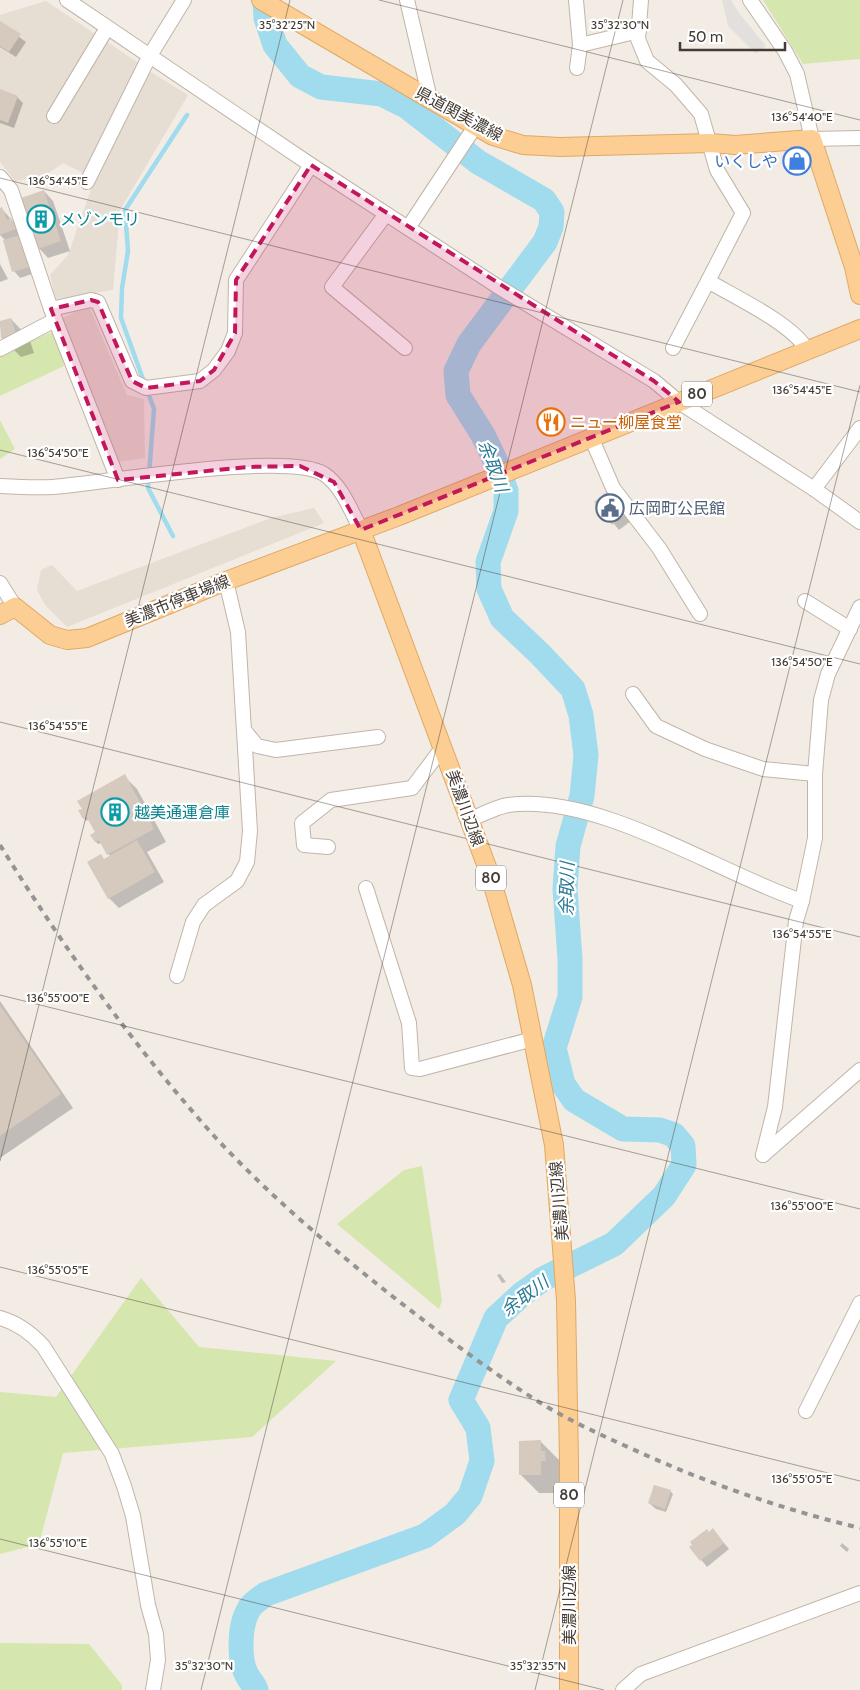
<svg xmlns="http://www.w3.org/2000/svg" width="860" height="1690" font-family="Cabin,'Noto Sans JP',sans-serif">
  <rect width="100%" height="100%" fill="#f2ece5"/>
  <!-- residential -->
  <g fill="#e6ddd3">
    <polygon points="46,1 140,64 85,174 63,163 43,177 15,181 0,162 0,15"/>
    <polygon points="149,71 188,95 120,210 113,290 56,299 50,275 68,255 94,181"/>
    <polygon points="89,306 127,395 144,399 145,458 116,462 62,318"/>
    <polygon points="314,508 324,523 67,627 45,605 37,590 41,570 52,565 77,591 271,518"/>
  </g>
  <!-- green -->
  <g fill="#d5e6ae">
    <polygon points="763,0 860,0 860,59 803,64"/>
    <polygon points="55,331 64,366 0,396 0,353"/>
    <polygon points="0,420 15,449 0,459"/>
    <polygon points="422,1166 442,1301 439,1309 337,1224 404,1170"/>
    <polygon points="141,1278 199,1347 336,1361 252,1437 63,1453 39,1544 0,1554 0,1392 56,1397"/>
    <polygon points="0,1643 89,1644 122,1685 122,1690 0,1690"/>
  </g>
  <!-- parking -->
  <polygon fill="#e3dfdd" points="722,0 731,0 739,13 766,46 756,54 728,26"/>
  <!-- shadow -->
  <g fill="#0003">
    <polygon points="0,23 26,42 16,57 0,47"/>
    <polygon points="0,90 17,97 23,103 14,128 0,123"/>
    <polygon points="44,191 53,201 70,251 48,258 39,248"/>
    <polygon points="0,209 2,209 17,226 35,273 20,278 14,271 6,241 0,235"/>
    <polygon points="0,264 8,279 0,282"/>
    <polygon points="11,319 29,338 34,353 21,357 2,338 0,322"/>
    <polygon points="608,493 631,521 619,530 596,502"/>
    <polygon points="124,776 137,789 166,842 147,852 164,882 119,908 109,898 101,855 104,860 110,856 102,843 98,844 96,842 92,835 96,833 89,819 86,821 84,818"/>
    <polygon points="0,1001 73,1108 0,1158"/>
    <polygon points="500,1274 506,1282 502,1283 497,1275"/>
    <polygon points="541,1442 560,1461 560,1467 564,1471 564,1479 560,1479 560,1493 539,1493 520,1474"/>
    <polygon points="670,1491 673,1494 666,1512 656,1509 649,1503"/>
    <polygon points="713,1530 729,1549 707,1567 691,1547"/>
    <polygon points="842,1543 849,1549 847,1552 840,1546"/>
  </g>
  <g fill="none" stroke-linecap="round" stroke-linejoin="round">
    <!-- stream -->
    <g stroke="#a1dbee" stroke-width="4.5">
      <polyline points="144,382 121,318 122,288 128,251 125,210 187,115"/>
      <polyline points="147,390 154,409 148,488 173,536"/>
    </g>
    <!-- river -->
    <path stroke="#a1dbee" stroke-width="25" d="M256 1690C254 1684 251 1682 248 1677 238 1661 239 1625 249 1609 252 1603 261 1598 266 1594L425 1536 455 1514 470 1496 482 1461 478 1428 461 1400 496 1318 522 1294 543 1279 614 1244 664 1196 684 1165 683 1146 674 1135 660 1130 623 1129 574 1100 563 1084 554 1048 570 997V959L565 889 568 846 582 796 586 755 581 715 573 689 540 654 502 618 489 589 488 562 506 511V491L495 460 483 435 458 395 456 371 469 344 545 242 551 227 552 212 544 200 478 162 406 106 382 94 321 87 300 76 275 45 266 18 265 0"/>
  </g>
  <!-- building -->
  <g fill="#d6c9bd">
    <polygon points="0,21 21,34 9,52 0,46"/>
    <polygon points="0,89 18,96 8,123 0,120"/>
    <polygon points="44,190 61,241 38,249 21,198"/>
    <polygon points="2,207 7,220 11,218 16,229 0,235 0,208"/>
    <polygon points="21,235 30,267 12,272 3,240"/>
    <polygon points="11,318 16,334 1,338 0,321"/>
    <polygon points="608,491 626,514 612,525 594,502"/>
    <polygon points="125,774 154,829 107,855 99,840 95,842 90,835 95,832 86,816 83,819 78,810 82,809 77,801"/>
    <polygon points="137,840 155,872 108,899 87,862 101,854 104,859"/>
    <polygon points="0,1005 61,1094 0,1136"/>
    <polygon points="541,1440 541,1451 545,1451 546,1461 541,1461 541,1475 519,1475 519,1441"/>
    <polygon points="654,1485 671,1490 665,1509 648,1503"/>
    <polygon points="713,1528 724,1543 700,1561 689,1547 692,1545 690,1542 707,1529 709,1532"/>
  </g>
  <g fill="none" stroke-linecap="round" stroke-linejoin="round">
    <!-- minor casing -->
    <g stroke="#c0b5aa" stroke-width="16">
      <g id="minor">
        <polyline points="67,0 311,165 497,286 654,381 679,402 814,489 860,522"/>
        <polyline points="407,0 430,99"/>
        <polyline points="576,0 580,45 577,68"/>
        <polyline points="641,0 638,39 647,61 676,85 701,114 717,170 743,213 708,281"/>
        <polyline points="750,0 785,51 797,74 812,139 860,138"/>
        <polyline points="580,45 639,31"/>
        <polyline points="54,116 107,28"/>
        <polyline points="0,177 11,190 51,309 118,480"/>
        <polyline points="87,182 149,57 184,0"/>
        <polyline points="386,214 332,287 405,348"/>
        <polyline points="408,228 476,125"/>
        <polyline points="51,309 91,300 98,302 132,381 146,388 200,381 214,370 228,351 235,333 236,280 311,165"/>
        <path d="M673 348 708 281C735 297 793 324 807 350"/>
        <polyline points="0,349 55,320"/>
        <polyline points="591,437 613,488 659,548 700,614"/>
        <path d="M0 486C17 487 36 488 53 487 105 483 286 451 324 474 342 486 351 511 361 530"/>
        <polyline points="814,489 860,428"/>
        <polyline points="0,583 15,607"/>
        <polyline points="805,601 850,629"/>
        <polyline points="633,694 656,726 705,749 763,769 815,774"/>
        <polyline points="244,730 257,746 276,750 378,737"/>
        <path d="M469 820C481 815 496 807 508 805 599 793 716 872 802 901"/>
        <polyline points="328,847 304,845 302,823 331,800 412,788 443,747"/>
        <polyline points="366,888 409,1023 412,1068 420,1069 533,1039"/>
        <polyline points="177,976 193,922 204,905 237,881 247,862 250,831 238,632 226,581"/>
        <polyline points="763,1155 775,1107 796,921 802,901 815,838 815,774 821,700 828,674 860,607"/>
        <polyline points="763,1155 860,1070"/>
        <path d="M0 1318C18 1323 31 1333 43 1346L112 1454 124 1486 133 1516 148 1605 156 1634 158 1660 153 1690"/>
        <polyline points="806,1411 860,1303"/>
        <polyline points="623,1690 641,1674 860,1593"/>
      </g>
    </g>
    <!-- major casing -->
    <g stroke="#e1a864" stroke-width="20">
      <g id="major">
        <polyline points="261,0 493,136 523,145 560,147 710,143 735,145 812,139 854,267 860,295"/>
        <polyline points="361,530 490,875 522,985 554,1145 566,1300 569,1461 569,1690"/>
        <polyline points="0,615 15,607 50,635 67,640 87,638 226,581 399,516 860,329"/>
      </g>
    </g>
    <!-- minor -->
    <use href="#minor" stroke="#fff" stroke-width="14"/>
    <!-- major -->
    <use href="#major" stroke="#fcce93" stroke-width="18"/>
    <!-- rail -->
    <path stroke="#949494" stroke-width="4" stroke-dasharray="6 6" stroke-linecap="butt" d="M0 845C64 948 134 1047 215 1137 269 1195 330 1247 392 1296 440 1333 488 1370 539 1402 568 1420 599 1434 630 1448 704 1482 781 1509 860 1528"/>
  </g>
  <!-- marked area -->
  <path fill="#c2185b" fill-opacity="0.2" stroke="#c2185b" stroke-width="4" stroke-dasharray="10 6" stroke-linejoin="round" d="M311 165 654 381 679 402 361 530 334 482 300 466 247 467 118 480 51 309 91 300 98 302 132 381 146 388 200 381 214 370 235 333 236 280Z"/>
  <!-- ticks -->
  <path fill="none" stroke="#443c34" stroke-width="1" stroke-opacity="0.45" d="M379 0 860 120M0 178 860 392M0 450 860 664M0 722 860 937M0 995 860 1209M0 1161 290 0M0 1267 860 1481M0 1539 604 1690M201 1690 623 0M535 1690 860 385"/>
  <!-- icons -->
  <defs>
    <g id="shop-ring" transform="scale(1.4375)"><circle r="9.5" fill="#fff" stroke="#3f7fe0" stroke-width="1.5"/><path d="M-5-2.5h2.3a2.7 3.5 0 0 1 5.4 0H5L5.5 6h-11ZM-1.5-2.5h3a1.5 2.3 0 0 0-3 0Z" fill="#3f7fe0"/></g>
    <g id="building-ring" transform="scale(1.4375)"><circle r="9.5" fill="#fff" stroke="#0f9aa8" stroke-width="1.5"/><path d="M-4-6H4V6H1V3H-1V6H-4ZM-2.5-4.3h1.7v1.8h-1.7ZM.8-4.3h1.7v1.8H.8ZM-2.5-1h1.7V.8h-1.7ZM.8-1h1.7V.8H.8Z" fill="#0f9aa8"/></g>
    <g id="restaurant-ring" transform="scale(1.4375)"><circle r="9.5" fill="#fff" stroke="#e8710a" stroke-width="1.5"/><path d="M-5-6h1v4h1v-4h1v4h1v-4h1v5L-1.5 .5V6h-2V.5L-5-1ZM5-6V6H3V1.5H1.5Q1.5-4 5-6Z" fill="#e8710a"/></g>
    <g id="civic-ring" transform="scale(1.4375)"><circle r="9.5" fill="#fff" stroke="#5c6f8a" stroke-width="1.5"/><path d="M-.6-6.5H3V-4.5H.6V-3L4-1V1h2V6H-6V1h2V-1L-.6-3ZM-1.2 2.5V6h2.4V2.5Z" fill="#5c6f8a"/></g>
  </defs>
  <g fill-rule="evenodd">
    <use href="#shop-ring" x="797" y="161"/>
    <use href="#building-ring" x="41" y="219"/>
    <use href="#restaurant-ring" x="551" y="422"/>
    <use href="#civic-ring" x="610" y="508"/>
    <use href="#building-ring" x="115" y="812"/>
  </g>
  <g text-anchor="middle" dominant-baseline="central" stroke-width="4.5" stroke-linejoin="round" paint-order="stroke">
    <!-- shield labels -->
    <g fill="#fff" stroke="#7c7671" stroke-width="1">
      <rect x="682" y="381.5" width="30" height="25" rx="4"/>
      <rect x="476" y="865.5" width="30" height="25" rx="4"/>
      <rect x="554" y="1482.5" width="30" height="25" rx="4"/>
    </g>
    <g font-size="15" font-weight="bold" fill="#443c34">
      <text x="697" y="394">80</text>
      <text x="491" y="878">80</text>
      <text x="569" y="1495">80</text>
    </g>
    <!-- street labels -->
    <g font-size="16" fill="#443c34" stroke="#fff">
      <text transform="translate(459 114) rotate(28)">県道関美濃線</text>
      <text transform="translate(177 601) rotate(-22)">美濃市停車場線</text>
      <text transform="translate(465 808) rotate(70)">美濃川辺線</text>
      <text transform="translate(559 1201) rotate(-95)">美濃川辺線</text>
      <text transform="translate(569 1605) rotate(-90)">美濃川辺線</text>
    </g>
    <!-- shop labels -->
    <g font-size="16" fill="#366cbe" stroke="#fff" text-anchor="end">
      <text x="778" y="161">いくしや</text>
    </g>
    <!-- culture labels -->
    <g font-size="16" fill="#0d838f" stroke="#fff" text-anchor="start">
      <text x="60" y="219">メゾンモリ</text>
      <text x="134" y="812">越美通運倉庫</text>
    </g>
    <!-- food labels -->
    <g font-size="16" fill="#c56008" stroke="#fff" text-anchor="start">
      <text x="570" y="422">ニュー柳屋食堂</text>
    </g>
    <!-- service labels -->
    <g font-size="16" fill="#4e5e75" stroke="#fff" text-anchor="start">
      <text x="629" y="508">広岡町公民館</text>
    </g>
    <!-- water labels -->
    <g font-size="18" font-style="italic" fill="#2b7a96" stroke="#fff">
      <text transform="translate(493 466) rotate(70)">余取川</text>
      <text transform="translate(567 889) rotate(-89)">余取川</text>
      <text transform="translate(525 1296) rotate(-37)">余取川</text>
    </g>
  </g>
  <g font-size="12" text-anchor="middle" fill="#443c34" stroke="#fff" stroke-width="4.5" stroke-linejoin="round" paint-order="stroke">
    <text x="287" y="29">35°32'25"N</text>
    <text x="620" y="29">35°32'30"N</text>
    <text x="802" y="121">136°54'40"E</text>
    <text x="58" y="185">136°54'45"E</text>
    <text x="802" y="394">136°54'45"E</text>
    <text x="58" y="457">136°54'50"E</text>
    <text x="802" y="666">136°54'50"E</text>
    <text x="58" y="730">136°54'55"E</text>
    <text x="802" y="938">136°54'55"E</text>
    <text x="58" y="1002">136°55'00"E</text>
    <text x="802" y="1210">136°55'00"E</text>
    <text x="58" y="1274">136°55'05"E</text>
    <text x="802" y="1483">136°55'05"E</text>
    <text x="58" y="1547">136°55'10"E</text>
    <text x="204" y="1670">35°32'30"N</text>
    <text x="538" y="1670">35°32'35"N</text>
  </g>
  <!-- scale -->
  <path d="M680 42v8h105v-8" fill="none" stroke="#443c34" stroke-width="2.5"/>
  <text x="688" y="42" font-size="15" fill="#443c34" stroke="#ffffff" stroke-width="4" paint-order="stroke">50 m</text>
</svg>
